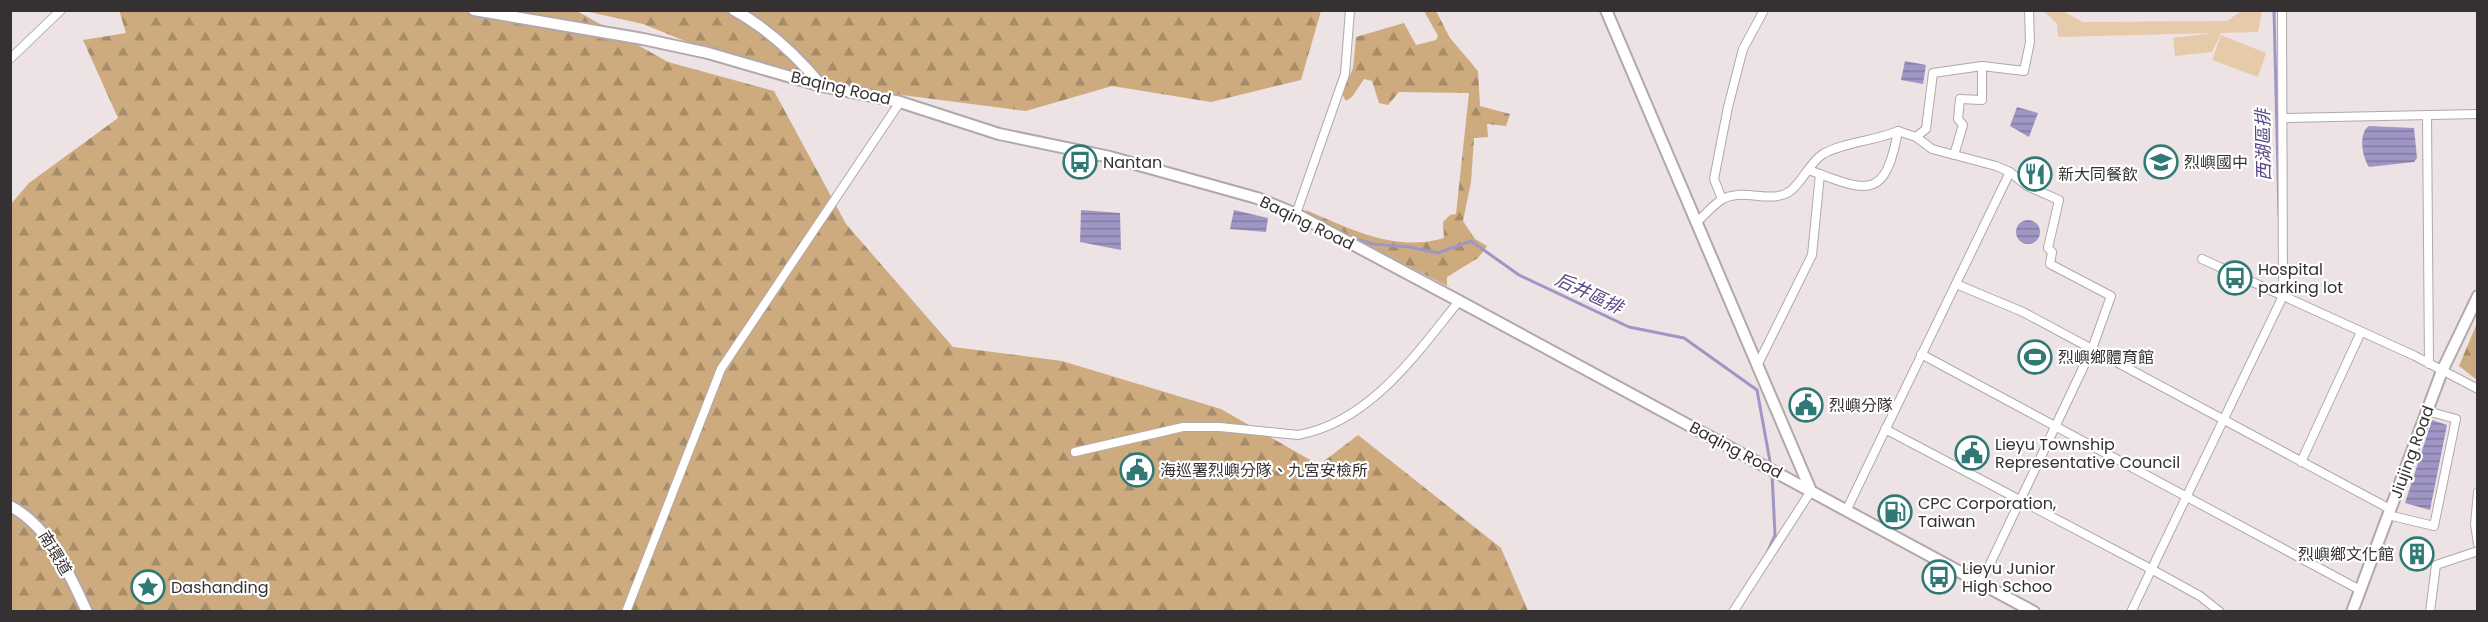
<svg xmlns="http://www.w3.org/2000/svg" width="2488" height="622" font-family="Poppins,'Noto Sans TC',sans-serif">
  <defs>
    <pattern id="forest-firs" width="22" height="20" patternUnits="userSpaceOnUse" patternTransform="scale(1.5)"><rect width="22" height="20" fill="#cdab7f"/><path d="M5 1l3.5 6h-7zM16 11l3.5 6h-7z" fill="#a78c69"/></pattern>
    <pattern id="water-rules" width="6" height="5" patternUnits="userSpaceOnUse" patternTransform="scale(1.5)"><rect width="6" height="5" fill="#a096c6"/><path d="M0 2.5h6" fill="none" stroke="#837ba1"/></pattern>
  </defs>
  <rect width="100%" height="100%" fill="#ede2e4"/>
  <!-- forest -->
  <g fill="url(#forest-firs)">
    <polygon points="119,10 577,11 668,62 774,91 846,224 953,347 1062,361 1221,409 1319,465 1358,435 1501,548 1528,611 11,612 11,204 29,183 118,118 83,40 126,33"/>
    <polygon points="585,11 585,10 1321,11 1301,80 1211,102 1112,86 1026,111 879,92 732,60 643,24"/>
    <path d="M1424 11H1436L1450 38 1478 71 1480 106 1510 114 1506 126 1487 124 1488 137 1474 138 1471 182 1463 221 1475 239 1487 246 1478 258 1447 277V286L1306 213V210C1348 228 1396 253 1444 238L1443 222 1450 215 1456 214 1469 93 1399 92 1388 105 1379 103 1372 81 1364 79 1352 97 1346 101 1342 94 1353 68 1356 37 1404 23 1416 45 1436 40 1438 36Z"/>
    <polygon points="2477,323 2477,380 2459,366"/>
  </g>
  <!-- park -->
  <g fill="#e6cbaa">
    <polygon points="2044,11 2063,11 2083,22 2227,21 2241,11 2262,11 2258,32 2221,33 2212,52 2175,56 2173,38 2213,33 2058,37 2057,24"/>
    <polygon points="2221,35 2266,53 2258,77 2212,60"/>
  </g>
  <!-- water -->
  <g fill="url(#water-rules)">
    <polygon points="1905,61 1926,65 1923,84 1901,80"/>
    <polygon points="2017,107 2038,113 2029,137 2010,126"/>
    <path d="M2369 126 2414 128 2417 158 2414 162 2369 167C2362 157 2358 133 2369 126Z"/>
    <polygon points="1081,210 1120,213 1121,250 1080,242"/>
    <polygon points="1234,210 1268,218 1266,232 1230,229"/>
    <circle cx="2028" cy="232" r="12"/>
    <polygon points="2432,420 2447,425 2430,510 2405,503"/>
  </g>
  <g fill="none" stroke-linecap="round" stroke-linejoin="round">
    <!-- stream -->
    <g stroke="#a096c6" stroke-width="3">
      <polyline points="2274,10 2279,215"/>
      <polyline points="1349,237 1373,244 1409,247 1438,253 1471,241 1519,275 1629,327 1684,338 1757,390 1771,467"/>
      <polyline points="1766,555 1775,535 1772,473"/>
    </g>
    <!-- street casing -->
    <g stroke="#b1a8aa" stroke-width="10">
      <g id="street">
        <polyline points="10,59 61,10"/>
        <polyline points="2427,115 2429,364"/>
        <polyline points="2283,118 2478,114"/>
        <polyline points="1916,137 1926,129 1933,73 1982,66 2024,71 2030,42 2029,10"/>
        <polyline points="1954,155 1963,125 1958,119 1960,99 1982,100 1982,66"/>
        <path d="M1809 170C1868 192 1885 201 1898 131"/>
        <polyline points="1722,199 1714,179 1728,107 1743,49 1764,10"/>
        <polyline points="1296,214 1345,74 1350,10"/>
        <path d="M1697 222C1705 215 1712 206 1721 200 1741 187 1770 204 1789 192 1803 182 1809 163 1823 154 1844 142 1875 141 1898 131L1916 137 1932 149 1996 166 2010 172 2027 186 2059 200 2048 248 2052 252 2050 264 2111 296 2092 349 1981 583"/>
        <polyline points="2202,259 2415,356 2478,389"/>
        <polyline points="1956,284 2023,312 2390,509"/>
        <polyline points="1921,354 2360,590"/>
        <polyline points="1758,364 1812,255 1820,174"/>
        <polyline points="1885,429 2151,569 2200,596 2220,612"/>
        <path d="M1075 452 1183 427H1220L1298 435C1370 422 1416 354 1459 301"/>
        <polyline points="2301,462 2361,332"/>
        <polyline points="2478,492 2475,524 2478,544"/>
        <polyline points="1847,509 2010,172"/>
        <polyline points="2388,515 2434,526 2456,419 2427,411"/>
        <polyline points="626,612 721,369 900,102"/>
        <polyline points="1733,612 1811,491"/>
        <polyline points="2131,612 2283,296 2282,10"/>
        <polyline points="2430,612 2436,565 2478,551"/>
      </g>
    </g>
    <!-- secondary casing -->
    <g stroke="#b1a8aa" stroke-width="14">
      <g id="secondary">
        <polyline points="474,10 643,39 708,53 822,86 900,102 999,134 1110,157 1257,198 1296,214 1459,301 2034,612"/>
        <path d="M734 10C769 29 796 55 822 86"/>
        <polyline points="1606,10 1811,491"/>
        <path d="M10 506C49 526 69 573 87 612"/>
        <polyline points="2352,612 2442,371 2478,296"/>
      </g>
    </g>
    <!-- street -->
    <use href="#street" stroke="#fff" stroke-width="8"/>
    <!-- secondary -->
    <use href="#secondary" stroke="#fff" stroke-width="10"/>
  </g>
  <!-- icons -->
  <defs>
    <g id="bus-ring" transform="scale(1.725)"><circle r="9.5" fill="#fff" stroke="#307974" stroke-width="1.5"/><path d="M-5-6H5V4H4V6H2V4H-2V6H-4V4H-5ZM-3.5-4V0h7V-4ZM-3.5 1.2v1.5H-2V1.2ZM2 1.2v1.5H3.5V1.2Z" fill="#307974"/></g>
    <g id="school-ring" transform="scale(1.725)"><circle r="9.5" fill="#fff" stroke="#307974" stroke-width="1.5"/><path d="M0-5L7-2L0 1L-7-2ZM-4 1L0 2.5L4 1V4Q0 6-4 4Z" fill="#307974"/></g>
    <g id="restaurant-ring" transform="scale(1.725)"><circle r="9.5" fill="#fff" stroke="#307974" stroke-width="1.5"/><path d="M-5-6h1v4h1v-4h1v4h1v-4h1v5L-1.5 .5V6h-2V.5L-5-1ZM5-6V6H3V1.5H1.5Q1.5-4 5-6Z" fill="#307974"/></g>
    <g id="stadium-ring" transform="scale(1.725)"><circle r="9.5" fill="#fff" stroke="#307974" stroke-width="1.5"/><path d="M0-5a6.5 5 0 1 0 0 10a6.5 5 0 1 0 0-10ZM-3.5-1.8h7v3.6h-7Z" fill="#307974"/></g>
    <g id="civic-ring" transform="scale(1.725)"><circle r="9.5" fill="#fff" stroke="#307974" stroke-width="1.5"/><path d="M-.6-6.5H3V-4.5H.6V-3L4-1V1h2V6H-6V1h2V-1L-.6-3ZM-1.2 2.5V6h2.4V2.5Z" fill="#307974"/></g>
    <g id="fuel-ring" transform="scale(1.725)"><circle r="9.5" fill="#fff" stroke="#307974" stroke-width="1.5"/><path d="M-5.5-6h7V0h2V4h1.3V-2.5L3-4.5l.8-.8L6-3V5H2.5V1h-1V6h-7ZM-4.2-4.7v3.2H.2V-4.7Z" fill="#307974"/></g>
    <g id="building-ring" transform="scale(1.725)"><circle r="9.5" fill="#fff" stroke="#307974" stroke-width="1.5"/><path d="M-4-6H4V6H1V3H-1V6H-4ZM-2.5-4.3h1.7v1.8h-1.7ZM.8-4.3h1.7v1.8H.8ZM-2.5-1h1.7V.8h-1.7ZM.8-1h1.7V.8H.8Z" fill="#307974"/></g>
    <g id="sight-ring" transform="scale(1.725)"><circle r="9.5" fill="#fff" stroke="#307974" stroke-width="1.5"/><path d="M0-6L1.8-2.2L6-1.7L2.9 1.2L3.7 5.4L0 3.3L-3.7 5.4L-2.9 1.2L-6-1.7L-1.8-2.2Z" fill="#307974"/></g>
  </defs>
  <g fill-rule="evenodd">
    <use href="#bus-ring" x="1080" y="162"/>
    <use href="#school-ring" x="2161" y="162"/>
    <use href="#restaurant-ring" x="2035" y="174"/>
    <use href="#bus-ring" x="2235" y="278"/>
    <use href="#stadium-ring" x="2035" y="357"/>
    <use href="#civic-ring" x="1806" y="405"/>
    <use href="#civic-ring" x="1972" y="453"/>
    <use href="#civic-ring" x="1137" y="470"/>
    <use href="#fuel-ring" x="1895" y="512"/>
    <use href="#building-ring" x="2417" y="554"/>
    <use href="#bus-ring" x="1939" y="577"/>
    <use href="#sight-ring" x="148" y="587"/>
  </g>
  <g text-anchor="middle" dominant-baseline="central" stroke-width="4.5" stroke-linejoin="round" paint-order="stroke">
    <!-- street labels -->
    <g font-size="16" fill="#353132" stroke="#fff">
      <text transform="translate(841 88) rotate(13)">Baqing Road</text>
      <text transform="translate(1307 223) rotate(26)">Baqing Road</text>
      <text transform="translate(1736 450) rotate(28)">Baqing Road</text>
      <text transform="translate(2412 452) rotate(-70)">Jiujing Road</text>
      <text transform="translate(55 553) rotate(59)">南環道</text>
    </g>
    <!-- poi labels -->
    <g font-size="16" fill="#353132" stroke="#fff" text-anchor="start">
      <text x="1103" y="162">Nantan</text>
      <text x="2184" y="162">烈嶼國中</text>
      <text x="2058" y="174">新大同餐飲</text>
      <text x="2258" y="269">Hospital<tspan x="2258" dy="18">parking lot</tspan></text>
      <text x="2058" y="357">烈嶼鄉體育館</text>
      <text x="1829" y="405">烈嶼分隊</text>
      <text x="1995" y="444">Lieyu Township<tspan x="1995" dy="18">Representative Council</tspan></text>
      <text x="1160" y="470">海巡署烈嶼分隊、九宮安檢所</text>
      <text x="1918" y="503">CPC Corporation,<tspan x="1918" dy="18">Taiwan</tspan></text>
      <text x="2394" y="554" text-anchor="end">烈嶼鄉文化館</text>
      <text x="1962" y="568">Lieyu Junior<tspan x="1962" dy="18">High Schoo</tspan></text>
      <text x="171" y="587">Dashanding</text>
    </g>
    <!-- water labels -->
    <g font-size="18" font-style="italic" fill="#584886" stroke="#fff">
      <text transform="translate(2263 145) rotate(-91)">西湖區排</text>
      <text transform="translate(1589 293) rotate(25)">后井區排</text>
    </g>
  </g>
  <!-- border -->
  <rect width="2488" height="622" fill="none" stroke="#353132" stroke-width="24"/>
</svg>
